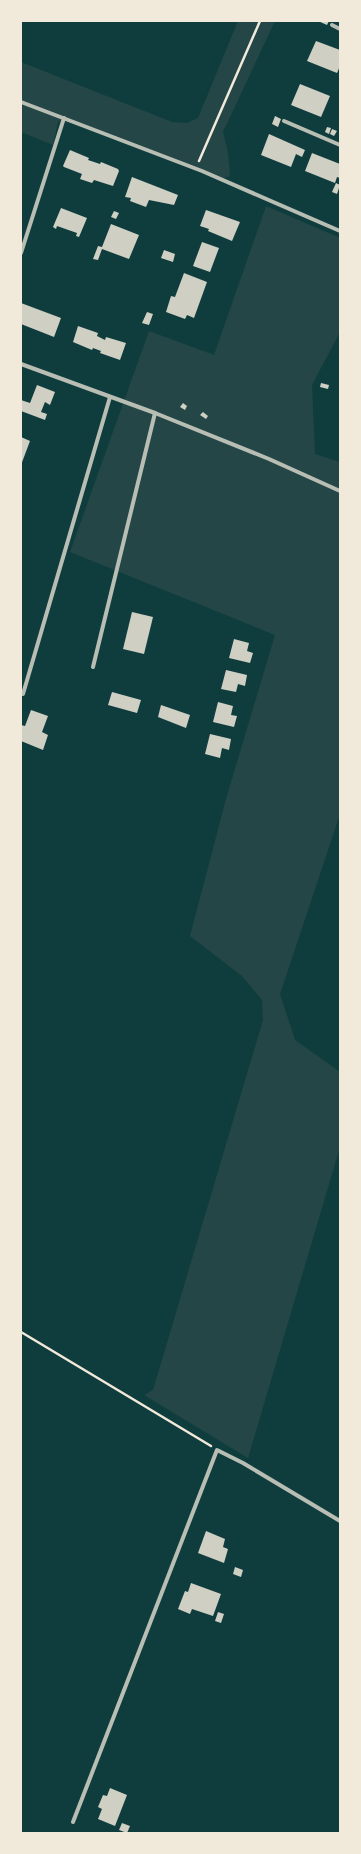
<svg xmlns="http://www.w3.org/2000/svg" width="361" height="1854" font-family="Signika,sans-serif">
  <rect width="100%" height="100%" fill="#0f3d3e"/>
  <!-- green -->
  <g fill="#244646">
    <polygon points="238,21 275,21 223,132 228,152 230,176 221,179 64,118 58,122 53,145 21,132 21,62 172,122 187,123 198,118"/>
    <polygon points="266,206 340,238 340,332 312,385 315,454 340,462 340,814 280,994 295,1040 340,1072 340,1147 248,1458 144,1395 153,1390 263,1020 262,1000 242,976 190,936 226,799 275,635 70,552 149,331 214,355"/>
  </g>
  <!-- building -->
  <g fill="#cfcfc3">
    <polygon points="318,21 329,21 327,25"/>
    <polygon points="316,41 340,50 340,66 337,73 307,61"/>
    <polygon points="300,84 330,96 321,117 291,105"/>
    <polygon points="275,116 281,119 278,127 272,124"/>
    <polygon points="327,127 331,128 329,134 325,132"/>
    <polygon points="332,129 337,131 334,136 330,134"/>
    <polygon points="269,134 305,150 302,157 296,154 291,167 261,155"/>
    <polygon points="70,150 89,158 88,160 100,164 101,162 118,169 119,171 113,186 94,180 92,183 80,179 82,174 64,167 63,166"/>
    <polygon points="312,153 340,164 340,178 337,177 335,183 305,171"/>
    <polygon points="132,177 178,195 174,205 149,200 146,207 130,201 131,198 125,197"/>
    <polygon points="336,183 340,185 337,194 332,192"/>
    <polygon points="61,208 87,218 79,237 76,236 77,233 57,226 56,229 53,227"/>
    <polygon points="206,210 240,222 232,241 208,231 209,229 200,226"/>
    <polygon points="114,211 119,213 116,219 111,217"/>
    <polygon points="111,224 139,235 129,259 102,249 98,260 93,259 98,246 102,247"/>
    <polygon points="202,242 219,248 210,272 193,266"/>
    <polygon points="164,250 175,254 173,262 161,258"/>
    <polygon points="184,273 207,282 194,318 187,315 185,319 166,312 171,296 175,297"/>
    <polygon points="21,303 61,318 54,337 21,324"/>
    <polygon points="147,312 153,314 149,325 142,323"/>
    <polygon points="78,326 98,333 97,336 105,340 106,337 126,343 120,360 100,353 101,351 93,348 92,350 73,342"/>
    <polygon points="321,383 329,385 328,389 320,387"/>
    <polygon points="37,385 55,392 50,405 45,402 41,412 47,414 45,420 21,411 21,400 30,403"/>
    <polygon points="183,403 187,406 185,410 180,407"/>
    <polygon points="203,412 208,416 206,419 200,415"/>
    <polygon points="21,437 30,441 21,465"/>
    <polygon points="132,612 153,617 144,654 123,649"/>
    <polygon points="234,639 249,643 247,651 253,653 250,663 229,658"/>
    <polygon points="226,670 247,675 245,686 238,684 236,692 221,689"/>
    <polygon points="112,692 141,700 137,713 108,705"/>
    <polygon points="218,702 233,706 231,715 237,716 234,727 213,722"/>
    <polygon points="161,705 190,715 186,728 158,717"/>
    <polygon points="31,710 48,716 42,732 48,735 43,750 21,741 21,725 25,726"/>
    <polygon points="210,734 231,739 229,750 222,748 220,758 205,754"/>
    <polygon points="206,1531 225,1539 223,1547 228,1549 224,1563 198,1553"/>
    <polygon points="235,1567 243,1570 241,1577 233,1574"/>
    <polygon points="191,1583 221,1594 213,1616 192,1609 190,1614 178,1609 185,1591 188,1592"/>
    <polygon points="218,1612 224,1614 221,1623 215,1621"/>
    <polygon points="110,1788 127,1795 115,1826 98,1819 102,1809 98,1807 103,1795 107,1796"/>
    <polygon points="122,1823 130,1826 127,1833 119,1830"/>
  </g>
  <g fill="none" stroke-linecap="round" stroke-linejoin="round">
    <!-- path -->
    <g stroke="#f1e9da" stroke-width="2.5">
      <polyline points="199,161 260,21"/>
      <polyline points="21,1332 211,1446"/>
    </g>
    <!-- minor -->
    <g stroke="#b8beb3" stroke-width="4">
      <polyline points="332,25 340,29"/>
      <polyline points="21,102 202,171 340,231"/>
      <polyline points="284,121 340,145"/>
      <polyline points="21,253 64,118"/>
      <polyline points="21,364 155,413 93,667"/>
      <polyline points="155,413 269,459 340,491"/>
      <polyline points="23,694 110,397"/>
      <polyline points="73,1822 217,1450 243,1463 340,1521"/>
    </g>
  </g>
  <!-- border -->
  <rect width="361" height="1854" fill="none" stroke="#f1e9da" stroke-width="44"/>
</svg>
